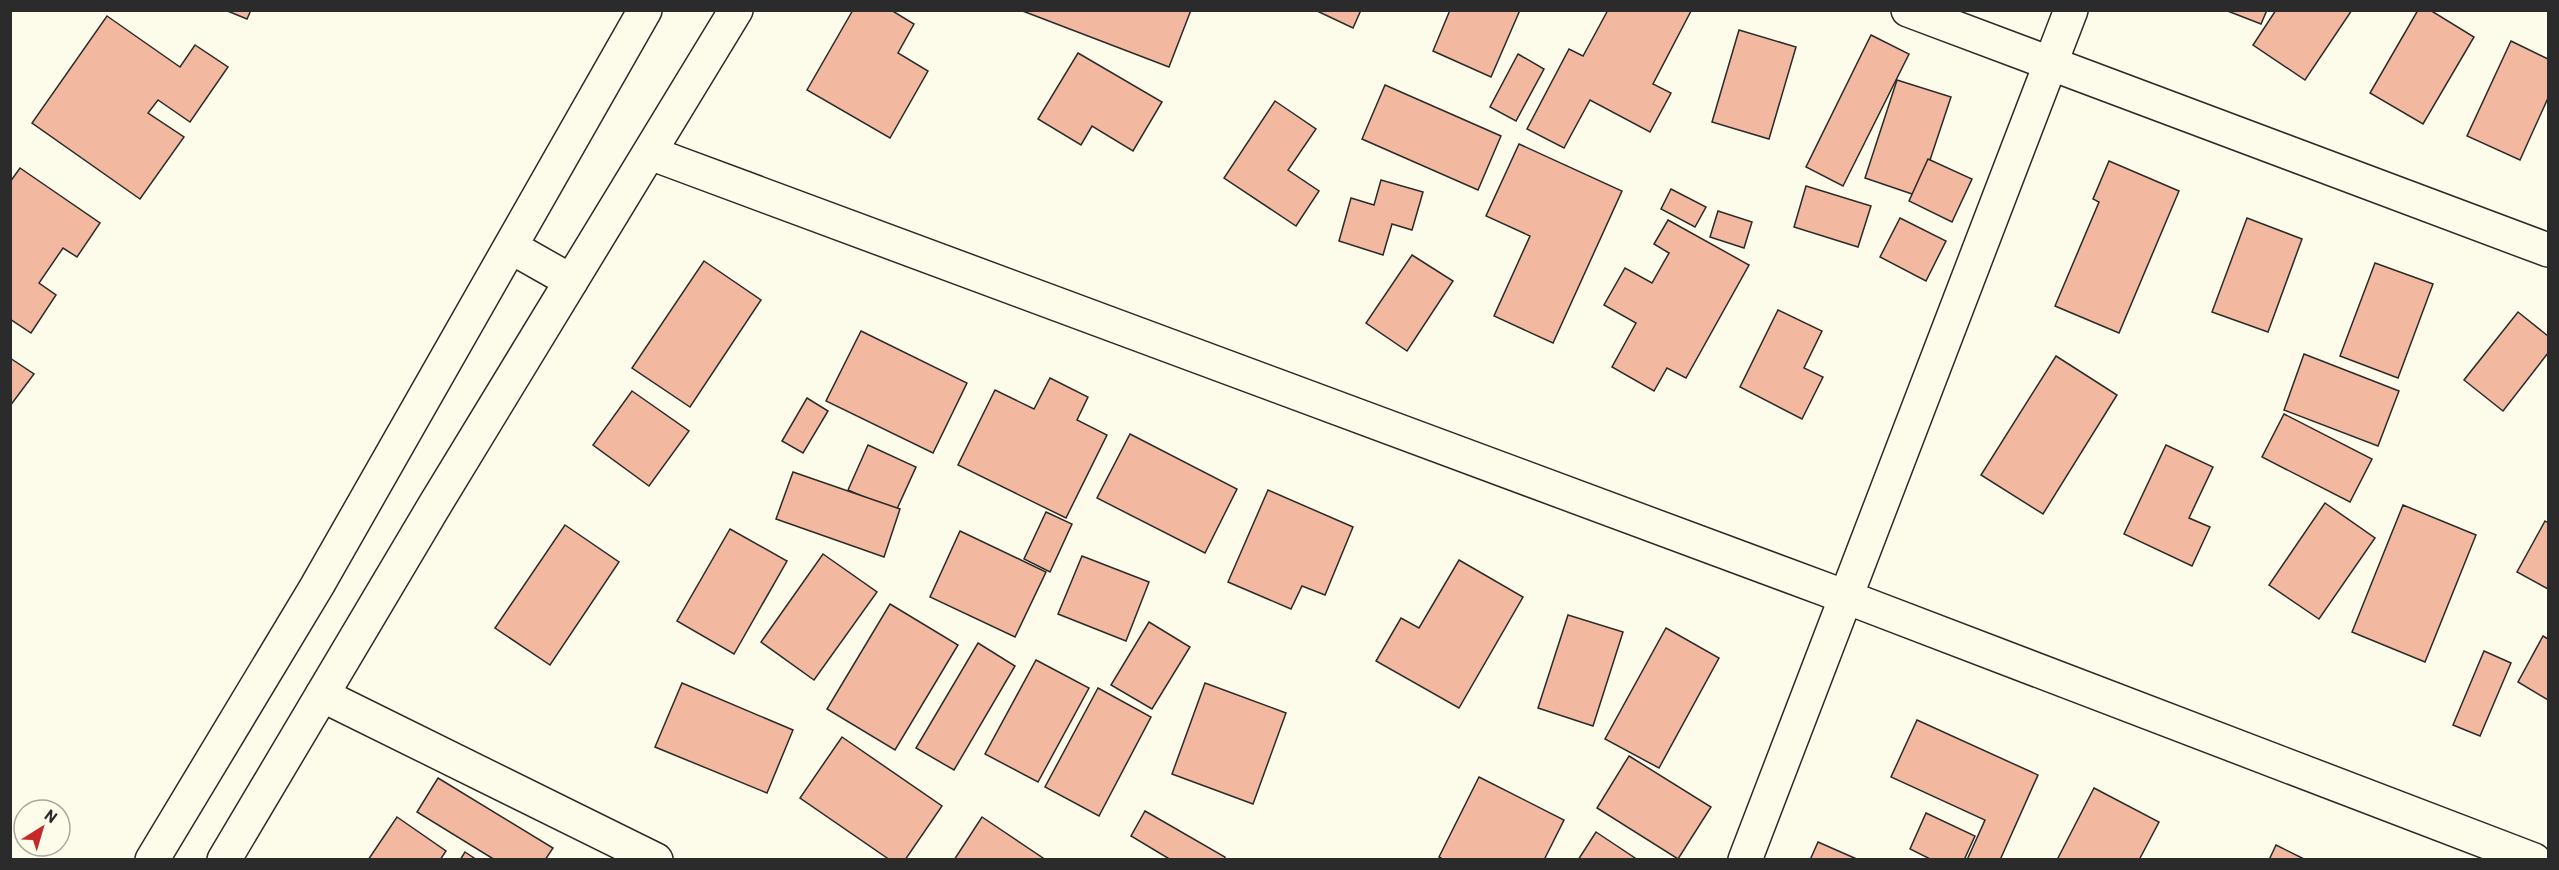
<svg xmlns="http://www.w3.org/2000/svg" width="2559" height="870" font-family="Barlow,sans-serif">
  <rect width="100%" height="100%" fill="#fdfbea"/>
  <!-- building -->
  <g fill="#f2b8a0" stroke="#2b2b2b" stroke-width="1.5">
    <polygon points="225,10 251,10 247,19"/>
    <polygon points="853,10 891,10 914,24 898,53 928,71 890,138 807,90"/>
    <polygon points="1020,10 1191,10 1169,67"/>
    <polygon points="1315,10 1361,10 1353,28"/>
    <polygon points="1450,10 1520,10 1491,77 1433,51"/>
    <polygon points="1608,10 1691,11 1653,84 1671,93 1650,132 1590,100 1564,148 1527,129 1569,49 1583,56"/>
    <polygon points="2225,10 2267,10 2261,24"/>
    <polygon points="2276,10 2352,10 2305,80 2253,45"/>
    <polygon points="2418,10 2430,10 2474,37 2423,124 2370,93"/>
    <polygon points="107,16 180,67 195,45 228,67 190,122 158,100 148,113 184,137 140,199 32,123"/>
    <polygon points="1739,30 1796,47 1769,139 1712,122"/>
    <polygon points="1871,35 1909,54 1843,186 1806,167"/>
    <polygon points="2511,41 2548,59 2548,98 2520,160 2467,136"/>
    <polygon points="1078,53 1162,102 1133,151 1092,126 1081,145 1038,119"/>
    <polygon points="1518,54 1544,69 1516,121 1490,107"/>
    <polygon points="1897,80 1951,97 1918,196 1865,178"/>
    <polygon points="1385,85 1501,136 1478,190 1362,139"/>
    <polygon points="1275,101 1316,129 1288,170 1319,191 1296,226 1224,178"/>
    <polygon points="1519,144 1622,191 1553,343 1494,316 1530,236 1486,216"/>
    <polygon points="1928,159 1972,179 1952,222 1909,201"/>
    <polygon points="2109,161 2179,191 2119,333 2055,306 2099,202 2093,199"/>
    <polygon points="20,168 100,223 77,257 63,248 39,283 56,295 31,333 10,319 10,182"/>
    <polygon points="1381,180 1423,192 1412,230 1392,224 1383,255 1339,241 1351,198 1374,205"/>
    <polygon points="1806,186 1871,206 1858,247 1794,227"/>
    <polygon points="1671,189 1706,207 1695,227 1661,209"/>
    <polygon points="1718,211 1752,222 1744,248 1710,237"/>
    <polygon points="1900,218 1946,241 1926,281 1880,257"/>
    <polygon points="2247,218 2302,239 2268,332 2212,312"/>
    <polygon points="1668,220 1749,265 1686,378 1667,368 1654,391 1612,367 1636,323 1604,305 1625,268 1652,283 1669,253 1654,244"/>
    <polygon points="1412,255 1453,281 1407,351 1366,323"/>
    <polygon points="704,261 761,300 690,407 632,368"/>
    <polygon points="2375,263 2433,284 2398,378 2340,356"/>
    <polygon points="1778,310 1822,331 1804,368 1823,377 1802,419 1740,387"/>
    <polygon points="2518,312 2548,336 2548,353 2503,411 2464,380"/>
    <polygon points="861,331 967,383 933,453 826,401"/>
    <polygon points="2304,354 2399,391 2378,446 2284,410"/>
    <polygon points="2056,356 2117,395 2043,514 1981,475"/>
    <polygon points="10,358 34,374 10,406"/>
    <polygon points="1050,378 1088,397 1077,420 1107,435 1066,518 958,465 995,390 1034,409"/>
    <polygon points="632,391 689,431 649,486 593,445"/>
    <polygon points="807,398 828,411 803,453 782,441"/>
    <polygon points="2284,414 2372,459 2350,502 2262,457"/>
    <polygon points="1130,434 1237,489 1205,553 1097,498"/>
    <polygon points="868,445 916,467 896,511 848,490"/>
    <polygon points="2166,445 2213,467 2189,518 2210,527 2192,566 2124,534"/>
    <polygon points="793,472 900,509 884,557 776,519"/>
    <polygon points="1268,490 1353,527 1325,595 1302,586 1291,609 1228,582"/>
    <polygon points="2325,503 2375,538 2319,619 2269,585"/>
    <polygon points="2403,505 2476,535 2425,662 2352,632"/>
    <polygon points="1046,512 1072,524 1050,572 1024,559"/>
    <polygon points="2545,521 2548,523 2548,589 2517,572"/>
    <polygon points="565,525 619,562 550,665 495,628"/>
    <polygon points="730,529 787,561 734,654 677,621"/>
    <polygon points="960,531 1046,572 1015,637 930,597"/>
    <polygon points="823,554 877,592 814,680 761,642"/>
    <polygon points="1082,556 1149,582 1126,641 1058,614"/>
    <polygon points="1459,560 1523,597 1459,708 1376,661 1401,618 1419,628"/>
    <polygon points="890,604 958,645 895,750 827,709"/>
    <polygon points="1568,615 1623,632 1593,726 1538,708"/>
    <polygon points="1149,622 1190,647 1152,709 1111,685"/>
    <polygon points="1666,628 1719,658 1659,768 1605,739"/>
    <polygon points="2543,636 2548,639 2548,700 2518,682"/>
    <polygon points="978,643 1015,666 954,770 916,748"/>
    <polygon points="2484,651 2511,663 2480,736 2453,725"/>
    <polygon points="1036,660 1089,688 1038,782 985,754"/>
    <polygon points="682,683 793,730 767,793 655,747"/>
    <polygon points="1205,683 1286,713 1253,804 1172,774"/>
    <polygon points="1098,688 1151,717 1099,816 1045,787"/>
    <polygon points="1917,720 2038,775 2000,860 1967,860 1985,820 1891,777"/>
    <polygon points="842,737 942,806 905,860 890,860 800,798"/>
    <polygon points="1629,756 1711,807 1678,859 1597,808"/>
    <polygon points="1479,777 1564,820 1544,860 1444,860 1439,857"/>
    <polygon points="438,778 553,848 545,860 495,860 417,812"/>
    <polygon points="2094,788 2159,822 2139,860 2057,860"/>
    <polygon points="1145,811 1225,857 1224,860 1171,860 1131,836"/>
    <polygon points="1926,813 1975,836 1964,860 1932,860 1910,849"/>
    <polygon points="397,817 446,851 440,860 368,860"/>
    <polygon points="982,817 1046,860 954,860"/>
    <polygon points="1596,832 1635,858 1634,860 1578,860"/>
    <polygon points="1818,842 1859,860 1810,860"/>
    <polygon points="2276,845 2306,860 2269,860"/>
    <polygon points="465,852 477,860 460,860"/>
  </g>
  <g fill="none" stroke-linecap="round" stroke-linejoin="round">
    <!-- street casing -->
    <g stroke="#2b2b2b" stroke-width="36">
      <g id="street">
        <polyline points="1908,10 2548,250"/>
        <polyline points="650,153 1846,597 2534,860"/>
        <polyline points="322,695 656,860"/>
        <polyline points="1745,860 2071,10"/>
      </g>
    </g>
    <!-- primary casing -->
    <g stroke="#2b2b2b" stroke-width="36">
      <g id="primary">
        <polyline points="511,247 571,281"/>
        <polyline points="152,860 317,586 645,10"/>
        <polyline points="224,860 433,508 736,10"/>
      </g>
    </g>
    <!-- street -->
    <use href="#street" stroke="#fdfbea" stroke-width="33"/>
    <!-- primary -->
    <use href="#primary" stroke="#fdfbea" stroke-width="33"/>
  </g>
  <!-- border -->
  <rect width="2559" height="870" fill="none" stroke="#2b2b2b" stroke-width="24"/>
  <!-- north arrow -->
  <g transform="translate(42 828) rotate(37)"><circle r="28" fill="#fdfbea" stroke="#a9a89e" stroke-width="1.5"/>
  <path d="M0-4.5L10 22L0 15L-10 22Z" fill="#c62828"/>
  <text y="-9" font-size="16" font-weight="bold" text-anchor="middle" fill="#2b2b2b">N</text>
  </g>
</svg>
